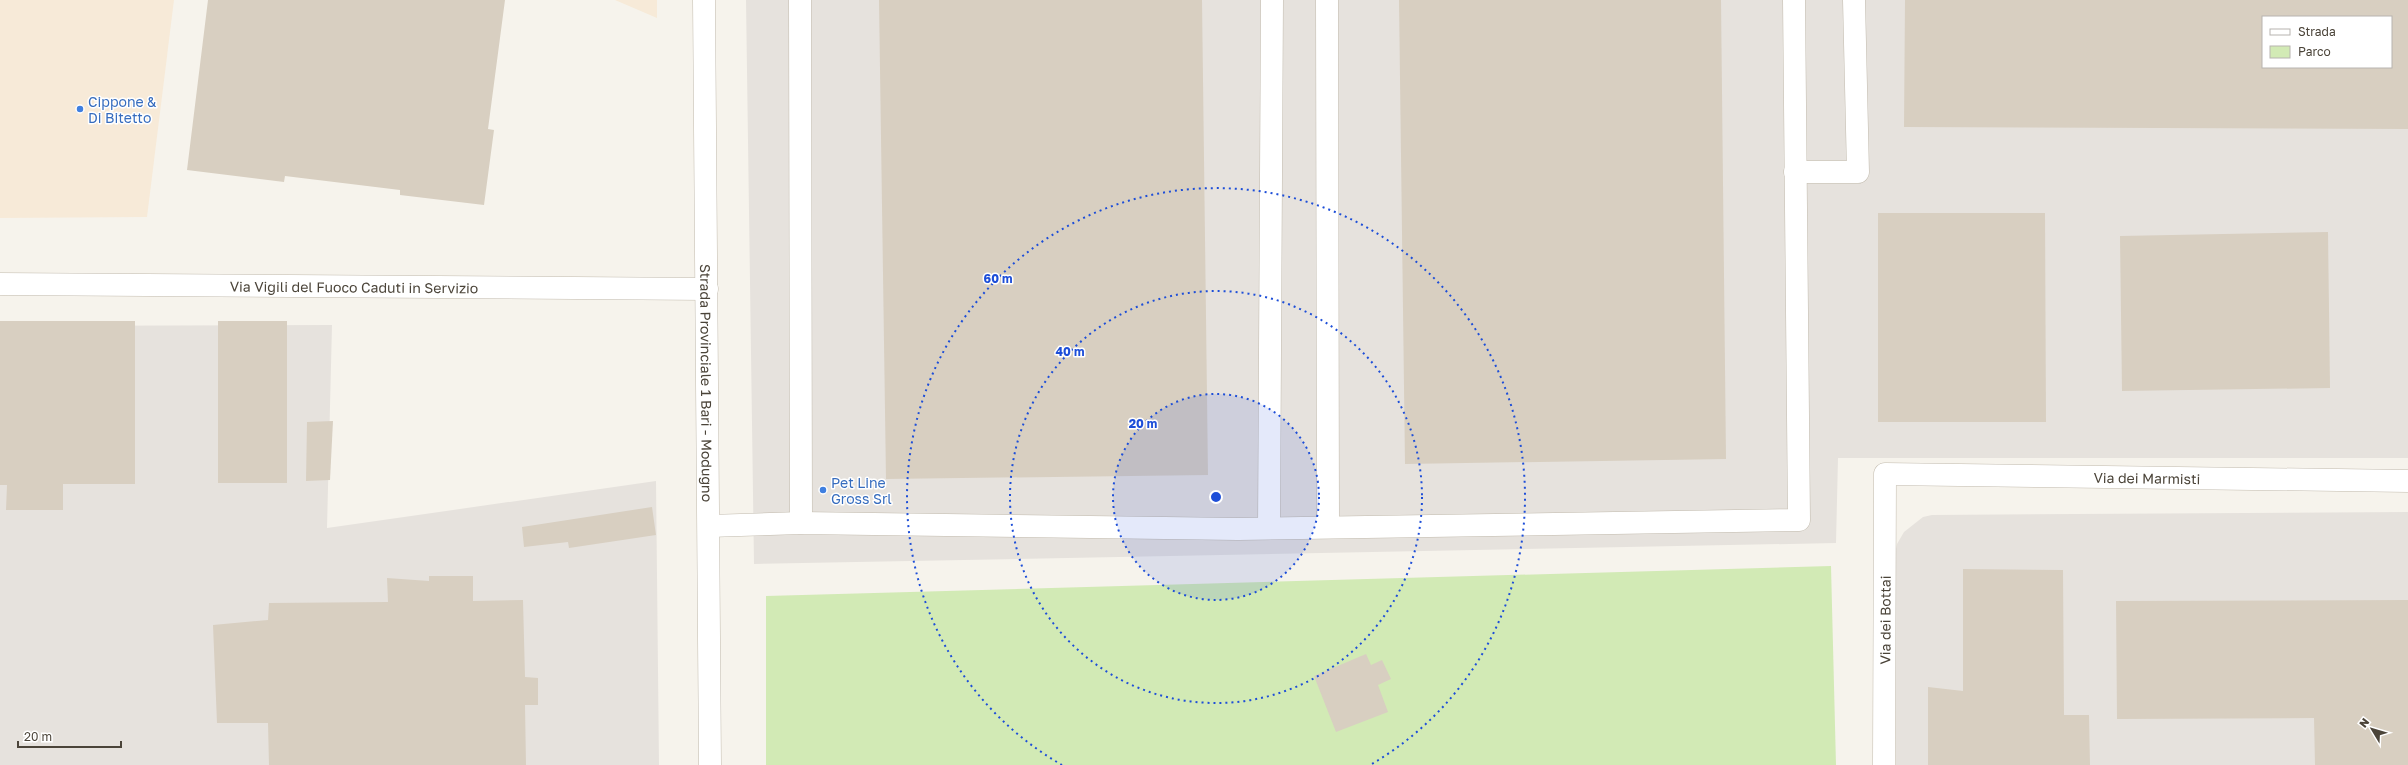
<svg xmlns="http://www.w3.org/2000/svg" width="2408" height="765" font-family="'Golos Text',sans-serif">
  <rect width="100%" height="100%" fill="#f6f3ec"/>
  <!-- commercial -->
  <g fill="#f7ead8">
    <polygon points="0,0 174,0 147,217 0,218"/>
    <polygon points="615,0 657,0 657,18"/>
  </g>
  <!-- industrial -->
  <g fill="#e6e2dd" fill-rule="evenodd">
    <path d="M746 0H2408V458H1838L1836 543 754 564ZM2263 17H2391V67H2263Z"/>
    <polygon points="332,325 327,528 656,481 659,765 0,765 0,326"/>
    <polygon points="2408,512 2408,765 1896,765 1895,554 1897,544 1904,532 1923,517 1932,515"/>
  </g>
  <!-- green -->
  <polygon fill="#d2eab5" points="1831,566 1836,765 766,765 766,596"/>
  <!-- building -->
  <g fill="#d8cfc1" fill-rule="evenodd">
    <polygon points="208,0 505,0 488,129 494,130 484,205 400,195 400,190 285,176 284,182 187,170"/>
    <polygon points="879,0 1202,0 1208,475 886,479"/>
    <polygon points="1399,0 1721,0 1726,459 1405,464"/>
    <path d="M1905 0H2408V129L1904 127ZM2263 17H2391V67H2263Z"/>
    <polygon points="1878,213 2045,213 2046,422 1878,422"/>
    <polygon points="2328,232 2330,388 2122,391 2120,236"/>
    <polygon points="0,321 135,321 135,484 63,484 63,510 6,510 7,485 0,485"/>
    <rect x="218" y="321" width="69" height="162"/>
    <polygon points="333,421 330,480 306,481 307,422"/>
    <polygon points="652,507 656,535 569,548 568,542 524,547 522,527"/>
    <polygon points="1963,569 2063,570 2064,715 2089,715 2090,765 1928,765 1928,687 1963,691"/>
    <polygon points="429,576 473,576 473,601 523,600 525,677 538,678 538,705 525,705 526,765 269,765 268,723 217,723 213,625 268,620 269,603 388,602 387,578 429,581"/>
    <polygon points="2408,600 2408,765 2315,765 2314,718 2117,719 2116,601"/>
    <polygon points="1366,654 1371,665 1382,660 1391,679 1378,685 1388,712 1336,732 1314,676"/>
  </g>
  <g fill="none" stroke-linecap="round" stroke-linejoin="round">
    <!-- minor casing -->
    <g stroke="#c2bbae" stroke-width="23">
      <g id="minor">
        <path id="s1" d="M704 0 710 765"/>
        <polyline points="800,0 801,523"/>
        <polyline points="1327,0 1328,527"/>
        <polyline points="1795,172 1858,172 1854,0"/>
        <path id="s2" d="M0 284 707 289"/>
        <polyline points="709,526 801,523 1238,529 1799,520 1794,0"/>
        <polyline points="1269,528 1272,0"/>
        <path id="s3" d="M1884 765 1885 474 2408 481"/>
      </g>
    </g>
    <!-- minor -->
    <use href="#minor" stroke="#fff" stroke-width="22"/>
  </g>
  <!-- distance rings -->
  <circle cx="1216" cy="497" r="103" fill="#1d4ed8" fill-opacity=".12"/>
  <g fill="none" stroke="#1d4ed8" stroke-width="2" stroke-dasharray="2 4">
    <circle cx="1216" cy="497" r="103"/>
    <circle cx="1216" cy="497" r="206"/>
    <path d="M1062 765A309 309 0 1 1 1370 765"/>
  </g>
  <!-- markers -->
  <g fill="#3f7fe0" stroke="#fff" stroke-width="1.5">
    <circle cx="80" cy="109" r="4"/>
    <circle cx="823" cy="490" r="4"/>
  </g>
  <g text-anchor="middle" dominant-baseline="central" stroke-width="3" stroke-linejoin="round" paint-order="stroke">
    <!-- shop labels -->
    <g font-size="14" fill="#366cbe" stroke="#fff" text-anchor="start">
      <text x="88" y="101">Cippone &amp;<tspan x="88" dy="16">Di Bitetto</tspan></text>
      <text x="831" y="482">Pet Line<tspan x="831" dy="16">Gross Srl</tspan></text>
    </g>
    <!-- street labels -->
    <g font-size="14" fill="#4b4439" stroke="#fff">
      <text stroke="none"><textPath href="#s2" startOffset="354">Via Vigili del Fuoco Caduti in Servizio</textPath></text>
      <text stroke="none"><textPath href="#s1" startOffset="383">Strada Provinciale 1 Bari - Modugno</textPath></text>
      <text stroke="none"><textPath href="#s3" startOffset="553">Via dei Marmisti</textPath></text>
      <text stroke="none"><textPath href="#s3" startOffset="145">Via dei Bottai</textPath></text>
    </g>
  </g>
  <circle cx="1216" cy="497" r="6" fill="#1d4ed8" stroke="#fff" stroke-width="2"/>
  <g font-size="12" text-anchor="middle" font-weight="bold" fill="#1d4ed8" stroke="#fff" stroke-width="3" stroke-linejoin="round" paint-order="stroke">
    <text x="998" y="283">60 m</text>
    <text x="1070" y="356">40 m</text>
    <text x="1143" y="428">20 m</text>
  </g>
  <!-- legend -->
  <rect x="2262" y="16" width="130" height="52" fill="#ffffff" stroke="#b7b4b0"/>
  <rect x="2270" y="29" width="20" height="6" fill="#ffffff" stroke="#b7b4b0"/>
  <text x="2298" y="36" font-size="12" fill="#4b4439">Strada</text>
  <rect x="2270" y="46" width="20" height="12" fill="#d2eab5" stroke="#b7b4b0"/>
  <text x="2298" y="56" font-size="12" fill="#4b4439">Parco</text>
  <!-- north arrow -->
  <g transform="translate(2372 729) rotate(308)" stroke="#ffffff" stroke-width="3" paint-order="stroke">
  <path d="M0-3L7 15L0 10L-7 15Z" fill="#4b4439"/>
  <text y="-6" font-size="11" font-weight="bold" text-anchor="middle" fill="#4b4439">N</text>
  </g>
  <!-- scale -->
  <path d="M18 741v6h103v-6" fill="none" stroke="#4b4439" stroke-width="2"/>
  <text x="24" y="741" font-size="12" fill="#4b4439" stroke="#ffffff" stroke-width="3" paint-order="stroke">20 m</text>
</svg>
